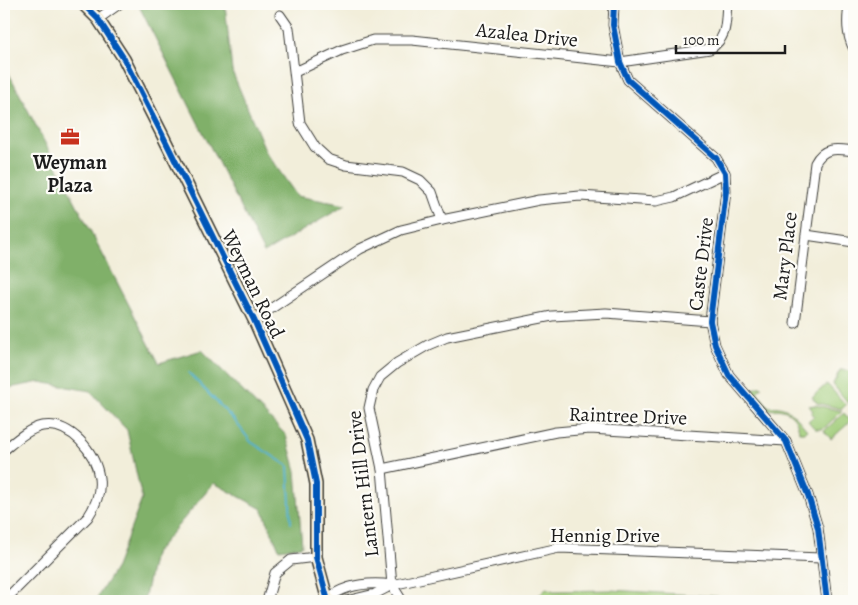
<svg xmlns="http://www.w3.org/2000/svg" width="858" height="605" font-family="Alegreya,serif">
  <rect width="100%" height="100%" fill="#fdfcf7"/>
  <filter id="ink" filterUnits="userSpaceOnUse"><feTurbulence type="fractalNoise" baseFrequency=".02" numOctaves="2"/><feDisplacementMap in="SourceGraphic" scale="10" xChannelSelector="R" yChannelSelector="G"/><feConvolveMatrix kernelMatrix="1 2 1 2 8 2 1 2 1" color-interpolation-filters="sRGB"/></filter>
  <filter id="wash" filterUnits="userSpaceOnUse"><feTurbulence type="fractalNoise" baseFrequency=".0096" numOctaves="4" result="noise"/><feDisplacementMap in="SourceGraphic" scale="20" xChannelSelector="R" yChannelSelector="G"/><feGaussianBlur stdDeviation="1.12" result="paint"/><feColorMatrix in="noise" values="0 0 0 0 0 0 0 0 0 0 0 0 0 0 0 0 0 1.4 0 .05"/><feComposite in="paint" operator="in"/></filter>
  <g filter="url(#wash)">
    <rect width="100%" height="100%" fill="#f2eeda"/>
    <!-- green -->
    <g fill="#a0cc79" stroke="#5e744a">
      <polygon points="840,370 854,371 854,401 850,405 834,386 833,384"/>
      <polygon points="827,384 846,405 842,409 817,403 812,397"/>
      <path d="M761 386 762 387 757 392 769 407C788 404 796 417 807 430L804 432H799C797 412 782 406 766 411L751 394V390Z"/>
      <polygon points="815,405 842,411 823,429 815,429 808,421 814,416 811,413 813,411 809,406"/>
      <polygon points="844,413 851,421 831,439 824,431"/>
      <polygon points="546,588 554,591 610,590 728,597 736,601 533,601"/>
    </g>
    <!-- forest -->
    <g fill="#80b069" stroke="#4e6642">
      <polygon points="138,4 225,4 232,71 266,152 297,196 346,205 264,253"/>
      <polygon points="4,64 159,363 202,350 286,435 296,471 302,546 279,549 262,509 214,483 154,554 144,601 95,601 116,567 142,499 127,430 90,391 40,382 4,389"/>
    </g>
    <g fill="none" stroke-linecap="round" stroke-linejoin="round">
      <!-- stream -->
      <polyline stroke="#50b1cf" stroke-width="2" points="189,373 235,421 251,442 288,466 291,523"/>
    </g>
  </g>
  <g filter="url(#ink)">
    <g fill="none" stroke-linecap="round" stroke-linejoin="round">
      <!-- street casing -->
      <g stroke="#3c3c38" stroke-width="11">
        <g id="street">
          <polyline points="614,4 613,25 620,62 628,80 716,158 725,173 726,191 710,321 715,345 729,375 786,441 808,495 818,528 827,601"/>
          <path d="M849 4C847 20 846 34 854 49"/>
          <polyline points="280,15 289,28 300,123 315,147 328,159 346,165 403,172 420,180 432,192 442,220"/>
          <polyline points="98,19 119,4"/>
          <path d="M295 72 342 50 373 40H412L620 62 710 49C728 37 725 24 727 4"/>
          <polyline points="806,235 854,242"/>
          <polyline points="254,320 360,249 401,230 442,220 539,200 580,196 656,201 674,197 725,173"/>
          <path d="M795 323 815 163C824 146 837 149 854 151"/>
          <path d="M4 450C15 441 28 429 42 426 70 421 96 452 99 478 101 493 96 505 88 517L4 601"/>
          <polyline points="382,469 556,432 590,429 786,441"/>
          <path d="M327 599C346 584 369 582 392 585"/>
          <polyline points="267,601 275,573 291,560 316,557"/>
          <polyline points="346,601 375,594 392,585 559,548 821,558"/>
          <polyline points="402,601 392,585 382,469 369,408 373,390 380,377 397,363 428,345 447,337 552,316 606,313 710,321"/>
        </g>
      </g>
      <!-- secondary casing -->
      <g stroke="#3c3c38" stroke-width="14">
        <polyline id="secondary" points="83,4 98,19 124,59 162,134 254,320 307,440 316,484 316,557 328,601"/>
      </g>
      <!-- street -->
      <use href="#street" stroke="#fff" stroke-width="9"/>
      <!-- secondary -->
      <use href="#secondary" stroke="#f7e8c3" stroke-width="11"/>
      <!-- cycleway casing -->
      <g stroke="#fdfcf7" stroke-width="9">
        <g id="cycleway">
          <polyline points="83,4 98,19 124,59 162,134 254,320 307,440 316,484 316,557 328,601"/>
          <polyline points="614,4 613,25 620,62 628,80 716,158 725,173 726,191 710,321 715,345 729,375 786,441 808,495 818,528 827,601"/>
        </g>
      </g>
      <!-- cycleway -->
      <use href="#cycleway" stroke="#0057b8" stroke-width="6"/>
    </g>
  </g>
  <!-- icons -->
  <defs>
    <g id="office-bare" transform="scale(1.5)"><path d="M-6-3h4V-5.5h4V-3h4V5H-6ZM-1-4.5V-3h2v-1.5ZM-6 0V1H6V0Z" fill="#c8321e" stroke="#fdfcf7" stroke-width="2.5" paint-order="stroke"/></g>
  </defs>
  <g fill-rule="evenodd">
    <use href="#office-bare" x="70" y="137"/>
  </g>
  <g text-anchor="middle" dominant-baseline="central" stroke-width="4.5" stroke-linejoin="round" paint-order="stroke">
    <!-- street labels -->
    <g font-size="20" fill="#1c1c1c" stroke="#fdfcf7">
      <text transform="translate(527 35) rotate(6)">Azalea Drive</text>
      <text transform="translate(785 256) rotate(-83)">Mary Place</text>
      <text transform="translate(701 264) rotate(-83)">Caste Drive</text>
      <text transform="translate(253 284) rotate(64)">Weyman Road</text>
      <text transform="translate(628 416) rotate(2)">Raintree Drive</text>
      <text transform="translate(363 484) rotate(-97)">Lantern Hill Drive</text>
      <text x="605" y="535">Hennig Drive</text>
    </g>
    <!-- poi labels -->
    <g font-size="20" font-weight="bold" fill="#1c1c1c" stroke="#fdfcf7">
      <text x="70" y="162">Weyman<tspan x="70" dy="23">Plaza</tspan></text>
    </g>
  </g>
  <!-- margin -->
  <rect width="858" height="605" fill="none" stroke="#fdfcf7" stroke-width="20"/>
  <!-- scale -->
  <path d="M676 45v8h109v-8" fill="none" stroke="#1c1c1c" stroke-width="2.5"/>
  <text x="683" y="45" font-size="15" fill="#1c1c1c" stroke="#fdfcf7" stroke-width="4" paint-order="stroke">100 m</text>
</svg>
